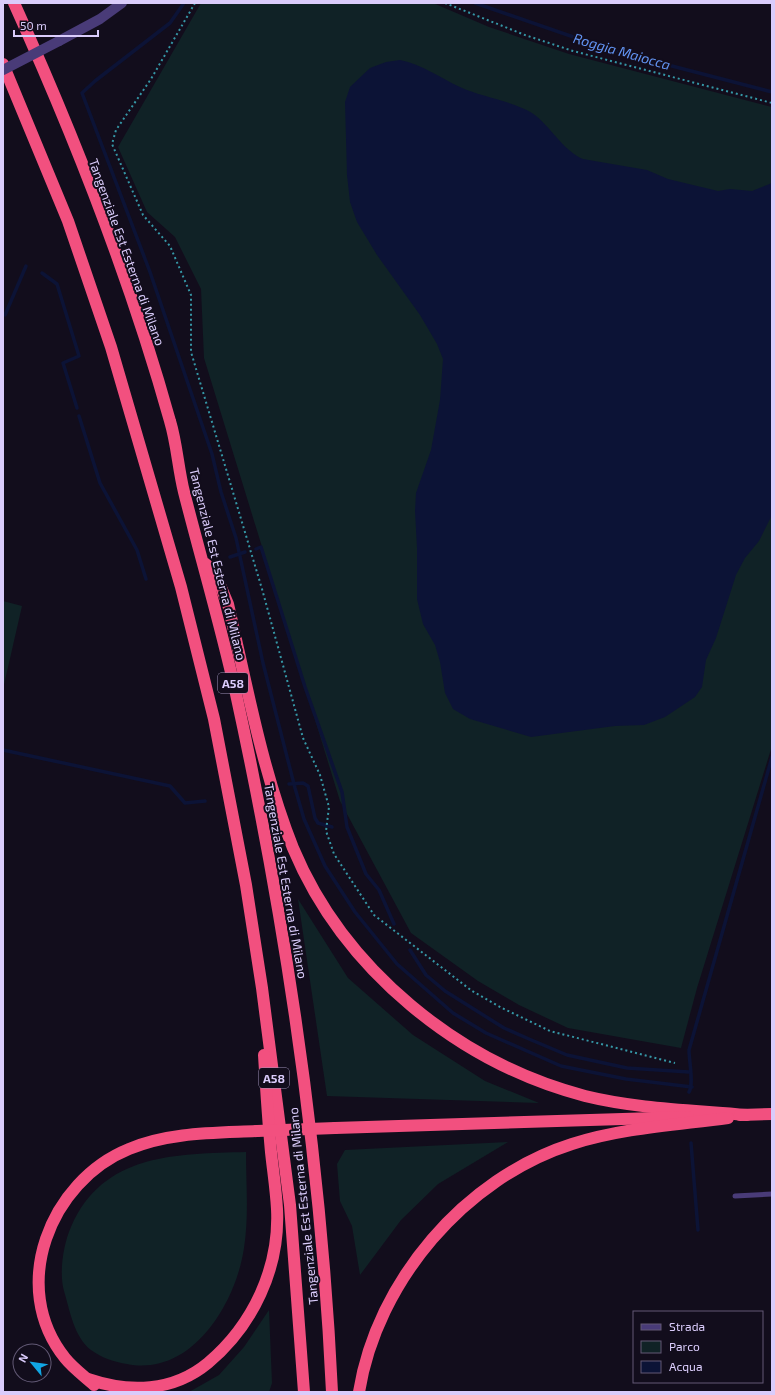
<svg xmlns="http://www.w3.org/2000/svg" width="775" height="1395" font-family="'Exo 2',sans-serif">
  <rect width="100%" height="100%" fill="#120d1c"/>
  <!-- green -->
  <g fill="#102226">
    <polygon points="201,3 433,3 489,27 569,54 772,107 772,746 697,988 681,1048 568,1028 519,1005 478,981 411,933 340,801 204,358 201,289 175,237 147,212 118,147"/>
    <polygon points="3,601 22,606 3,689"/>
    <polygon points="298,899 348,978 413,1035 485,1081 539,1103 327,1096"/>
    <polygon points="508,1142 438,1184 401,1220 360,1275 352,1226 340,1201 337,1164 345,1150"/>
    <path d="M246 1152C246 1184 249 1216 244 1248 236 1303 192 1377 127 1364 114 1362 102 1358 91 1350 74 1337 70 1311 64 1291 59 1273 63 1245 71 1227 103 1153 176 1154 246 1152Z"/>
    <polygon points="269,1310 272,1383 269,1392 189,1392 219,1375 244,1347"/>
  </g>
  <!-- water -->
  <path fill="#0c1336" d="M400 60C422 64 440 78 460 87 481 97 513 101 532 113 551 126 562 150 583 159L647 170 668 179 718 191 730 189 752 191 772 183V515L759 541 745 558 736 575 716 638 706 660 702 687 695 697 665 717 644 725 615 726 531 737 470 719 453 709 445 693 440 662 435 645 423 624 417 599V548L415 511 416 493 431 450 440 400 443 359 437 344 420 315 377 255 357 222 350 202 347 175 345 102 350 87 370 68 386 62Z"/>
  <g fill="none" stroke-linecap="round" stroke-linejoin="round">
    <!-- stream -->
    <g stroke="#0c1336" stroke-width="3.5">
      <polyline points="184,3 170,23 95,81 82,93 150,272 212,454 221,492 236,538 263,663 295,788 304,819 325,866 355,912 397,964 453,1013 486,1033 561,1066 626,1079 692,1087"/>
      <polyline points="475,3 614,51 772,92"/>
      <polyline points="42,273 57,284 79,356 63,363 77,408"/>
      <polyline points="5,315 26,266"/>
      <polyline points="79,416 100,483 137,550 146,579"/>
      <polyline points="256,549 261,547 305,687 342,792 347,827 366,874 379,890 394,924"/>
      <polyline points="230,557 245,552"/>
      <polyline points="3,750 170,786 185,803 205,801"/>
      <polyline points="289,784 303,783 308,786 315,818 318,823 332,827"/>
      <polyline points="410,950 426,975 445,991 504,1028 529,1039 567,1055 627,1068 689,1072"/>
      <path d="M689 1092C694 1084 689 1061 689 1050L772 757"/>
      <polyline points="691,1143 698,1230"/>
    </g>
    <!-- path -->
    <g stroke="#3597a6" stroke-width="2" stroke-dasharray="2 3" stroke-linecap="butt">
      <polyline points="195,3 151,79 116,130 112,144 143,215 170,246 191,295 191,352 262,589 303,738 320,775 329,807 326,831 334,854 374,915 472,991 502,1008 550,1031 675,1063"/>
      <polyline points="445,3 525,35 573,51 772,103"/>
    </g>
    <!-- service -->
    <polyline stroke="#493b78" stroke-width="5" points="735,1196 772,1194"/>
    <!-- tertiary -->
    <polyline stroke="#493b78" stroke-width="10" points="59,41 100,19 122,3"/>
    <!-- motorway -->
    <g stroke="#f2507f" stroke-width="12">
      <path d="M14 3C75 138 130 278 170 421 177 444 178 468 184 492 201 559 221 626 236 694 286 923 321 1157 332 1392"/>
      <polyline points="3,64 68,221 111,347 181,587 214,719 246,885 262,988 290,1205 304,1392"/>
      <path d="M206 564 217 578 228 604C247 686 262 770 293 848 344 970 459 1063 585 1096 638 1109 694 1110 747 1115"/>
      <polyline points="740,1115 772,1114"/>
      <polyline points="335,1128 688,1117"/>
      <path d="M88 1379C129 1393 173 1392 208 1363 253 1325 280 1268 277 1209 276 1190 273 1171 271 1152 268 1120 266 1088 264 1055"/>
      <path d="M94 1385C84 1376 73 1368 65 1358 8 1287 50 1181 129 1149 169 1132 215 1133 257 1131"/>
      <path d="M359 1392C377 1281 465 1178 572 1144 622 1128 676 1125 728 1118"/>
    </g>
    <!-- tertiary-bridge -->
    <polyline stroke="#493b78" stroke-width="10" points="3,70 59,41"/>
    <!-- motorway-bridge -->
    <polyline stroke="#f2507f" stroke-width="12" points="257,1131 335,1128"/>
  </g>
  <g text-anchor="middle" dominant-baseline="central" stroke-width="4" stroke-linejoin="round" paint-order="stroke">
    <!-- shield labels -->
    <g fill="#120d1c" stroke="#9e93b8" stroke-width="1">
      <rect x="218" y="673" width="30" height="20" rx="3"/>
      <rect x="259" y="1068" width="30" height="20" rx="3"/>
    </g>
    <g font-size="12" font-weight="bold" fill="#daccfb">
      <text x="233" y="683">A58</text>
      <text x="274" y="1078">A58</text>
    </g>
    <!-- street labels -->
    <g font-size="13" fill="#daccfb" stroke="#120d1c">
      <text transform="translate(127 252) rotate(70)">Tangenziale Est Esterna di Milano</text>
      <text transform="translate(218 564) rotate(76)">Tangenziale Est Esterna di Milano</text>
      <text transform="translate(286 881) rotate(80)">Tangenziale Est Esterna di Milano</text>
      <text transform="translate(303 1206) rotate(-96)">Tangenziale Est Esterna di Milano</text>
    </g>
    <!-- water labels -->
    <g font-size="14" font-style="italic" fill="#6294f3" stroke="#120d1c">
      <text transform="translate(622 51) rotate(16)">Roggia Maiocca</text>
    </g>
  </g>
  <!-- border -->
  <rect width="775" height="1395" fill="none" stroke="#daccfb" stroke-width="8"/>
  <!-- legend -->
  <rect x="633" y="1311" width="130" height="72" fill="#120d1c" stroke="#625975"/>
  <rect x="641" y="1324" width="20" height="6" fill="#493b78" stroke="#625975"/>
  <text x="669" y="1331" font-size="12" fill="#daccfb">Strada</text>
  <rect x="641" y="1341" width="20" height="12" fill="#102226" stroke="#625975"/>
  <text x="669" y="1351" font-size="12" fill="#daccfb">Parco</text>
  <rect x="641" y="1361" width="20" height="12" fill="#0c1336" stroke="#625975"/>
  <text x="669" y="1371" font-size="12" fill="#daccfb">Acqua</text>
  <!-- north arrow -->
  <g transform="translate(32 1363) rotate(299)"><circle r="19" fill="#120d1c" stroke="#625975"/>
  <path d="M0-3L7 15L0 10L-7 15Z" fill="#11a6e3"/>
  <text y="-6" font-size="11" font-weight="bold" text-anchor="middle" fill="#daccfb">N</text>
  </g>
  <!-- scale -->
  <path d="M14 30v6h84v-6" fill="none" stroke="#daccfb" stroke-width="2"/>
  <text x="20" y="30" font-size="12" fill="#daccfb" stroke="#120d1c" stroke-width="3" paint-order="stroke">50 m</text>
</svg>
